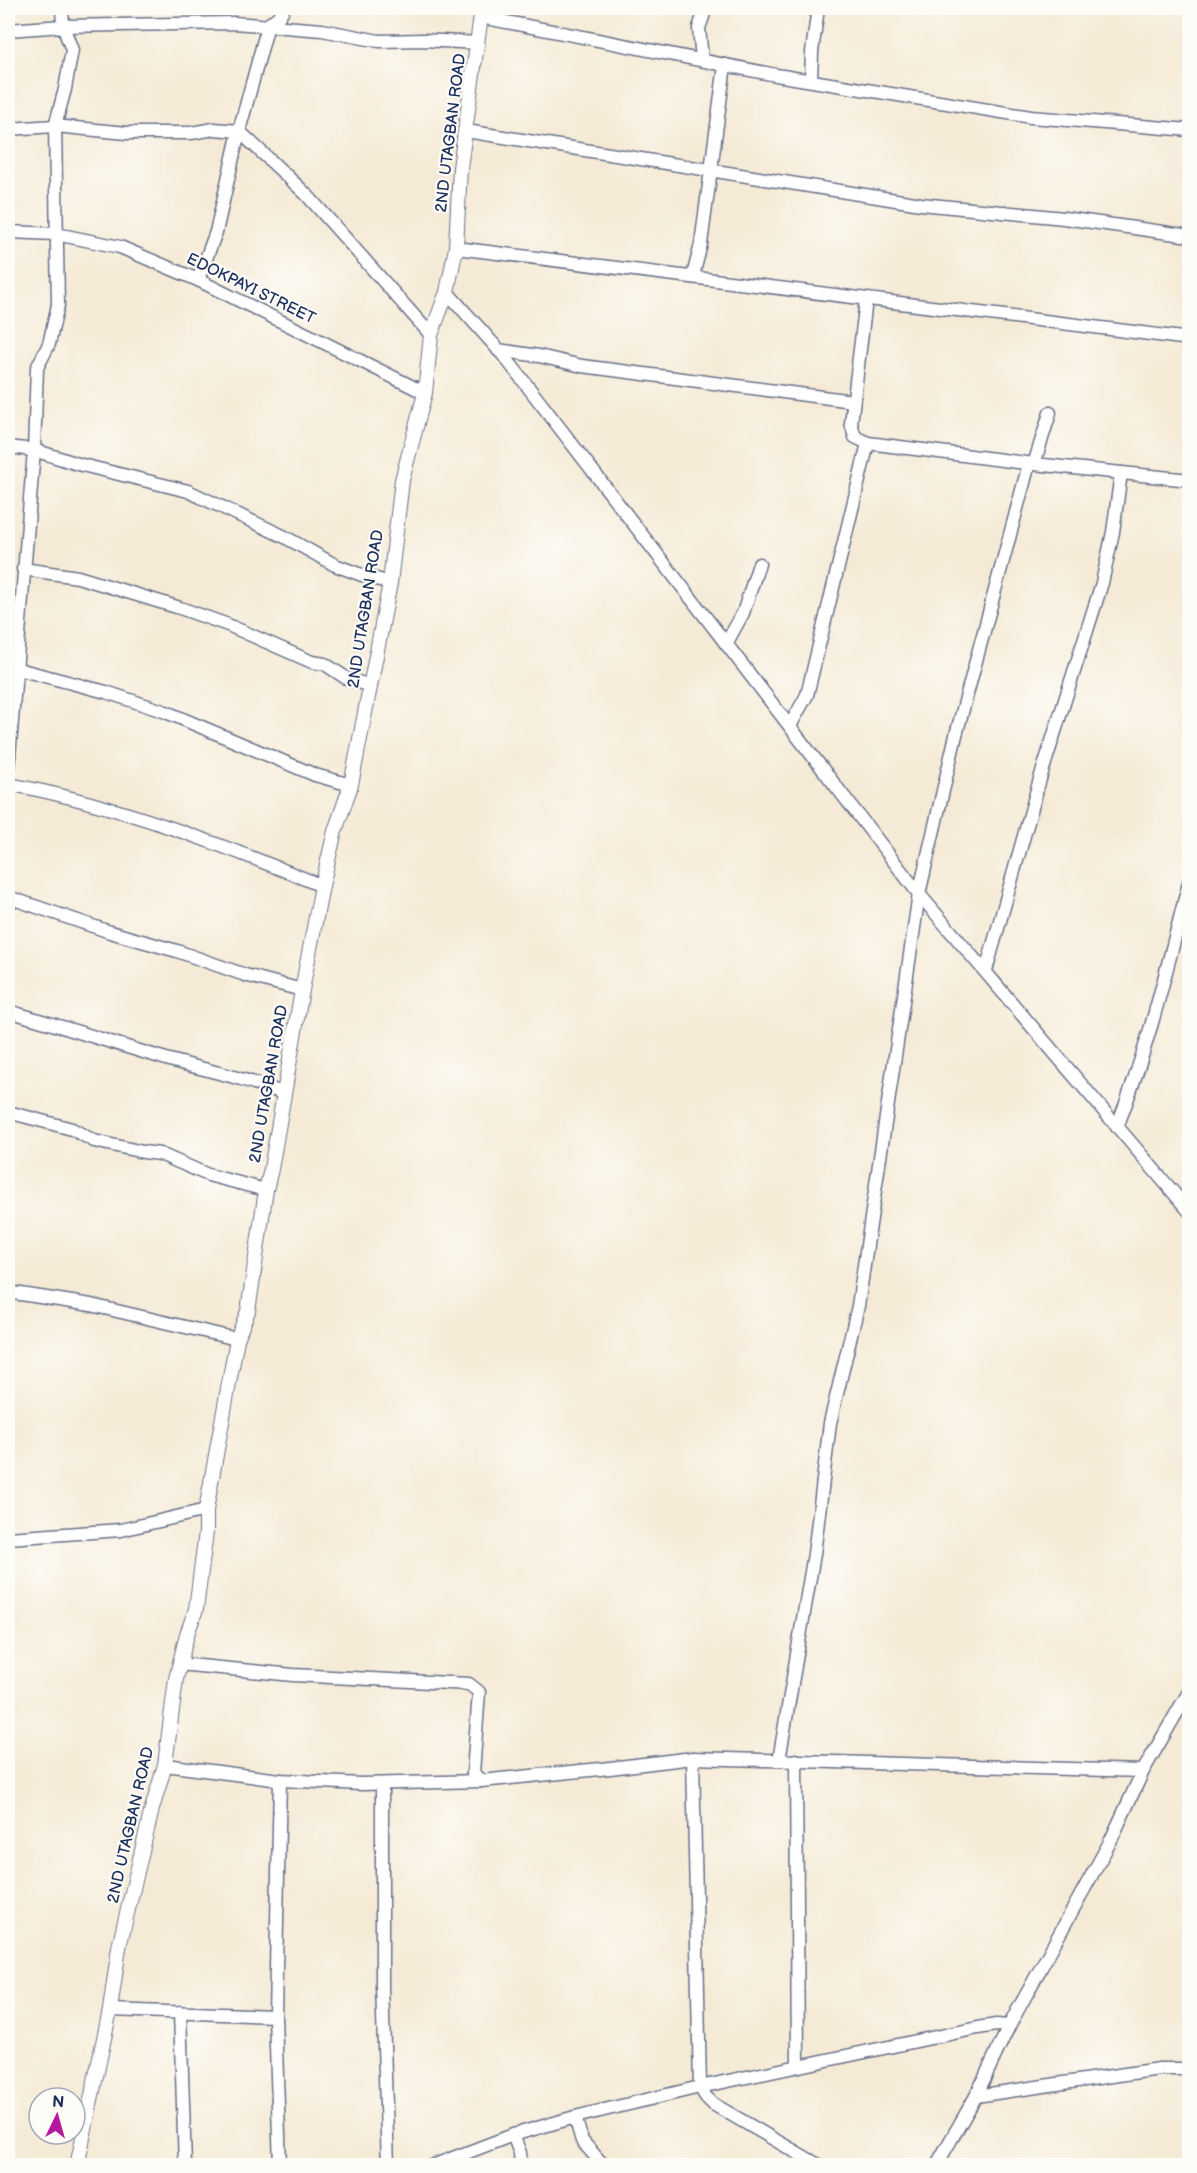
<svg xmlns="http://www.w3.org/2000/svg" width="1197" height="2173" font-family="'Balsamiq Sans',sans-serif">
  <rect width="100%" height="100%" fill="#fdfcf7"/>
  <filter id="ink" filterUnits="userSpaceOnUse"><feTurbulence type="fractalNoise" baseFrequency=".0167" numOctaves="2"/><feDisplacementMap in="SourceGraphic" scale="12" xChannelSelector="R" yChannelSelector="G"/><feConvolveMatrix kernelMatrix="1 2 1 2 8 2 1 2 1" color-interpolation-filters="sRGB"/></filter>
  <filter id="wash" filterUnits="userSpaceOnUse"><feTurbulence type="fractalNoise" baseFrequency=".008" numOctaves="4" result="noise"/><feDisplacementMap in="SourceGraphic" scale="24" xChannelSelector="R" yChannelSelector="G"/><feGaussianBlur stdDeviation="1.35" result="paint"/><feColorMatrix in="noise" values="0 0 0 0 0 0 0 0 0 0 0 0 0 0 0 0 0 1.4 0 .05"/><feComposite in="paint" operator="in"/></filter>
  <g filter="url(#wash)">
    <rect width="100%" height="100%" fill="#f5ead5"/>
  </g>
  <g filter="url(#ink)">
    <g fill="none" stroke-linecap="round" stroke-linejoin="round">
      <!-- minor casing -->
      <g stroke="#677088" stroke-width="15">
        <g id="minor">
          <polyline points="481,17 776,75 1031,117 1190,130"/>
          <polyline points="8,30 63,26 234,23 322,30 379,41 423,40 478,43"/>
          <polyline points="702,60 699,28 706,8"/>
          <polyline points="811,80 812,52 818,8"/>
          <polyline points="8,129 55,126 127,133 191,133 214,129 239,131 307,195 431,335"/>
          <polyline points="466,131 921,204 1064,218 1190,236"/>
          <polyline points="8,232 56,234 120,247 198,280 425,393"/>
          <polyline points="456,248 1190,339"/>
          <polyline points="693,276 701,244 725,65"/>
          <polyline points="198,280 216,232 239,131 268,25 279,16 284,8"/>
          <polyline points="447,292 505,357 919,894 1190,1212"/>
          <polyline points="866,300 851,423 855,437 868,443 1034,464 1190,480"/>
          <polyline points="498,350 539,356 582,366 853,401"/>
          <polyline points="8,447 34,450 78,464 188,491 285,537 335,565 359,574 390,583"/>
          <polyline points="1034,464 1050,413"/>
          <polyline points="23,569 78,577 180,608 228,625 312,662 325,664 346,678 370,686"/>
          <polyline points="726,644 743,613 759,564"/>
          <polyline points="10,667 106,692 166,712 315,775 351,785"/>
          <polyline points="790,726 807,695 868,443"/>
          <polyline points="8,770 34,450 37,368 49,344 58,305 55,126 65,89 72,50 63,26 62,8"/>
          <path d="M8 784C116 804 221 844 322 886"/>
          <polyline points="8,897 110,932 177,951 245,975 302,990"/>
          <polyline points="987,967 1040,779 1102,583 1113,532 1121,473"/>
          <path d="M8 1011C61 1026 113 1043 166 1059 205 1070 246 1078 284 1094"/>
          <polyline points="8,1112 72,1129 94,1141 143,1152 160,1154 208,1175 266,1190"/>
          <path d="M1117 1127C1149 1046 1168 963 1190 879"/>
          <polyline points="1184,1205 1190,1188"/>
          <polyline points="8,1292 91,1305 237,1339"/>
          <polyline points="8,1538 121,1530 206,1510"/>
          <polyline points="179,1664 293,1675 469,1684 479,1692 473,1773 481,1781"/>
          <polyline points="693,1758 700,2087 706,2097 713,2104 820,2166"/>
          <polyline points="779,1760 814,1554 830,1423 858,1306 919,894 956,735 1029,464"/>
          <polyline points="796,1760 798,2066"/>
          <polyline points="165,1765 280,1780 361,1784 481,1781 610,1768 693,1758 1143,1771"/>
          <polyline points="382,1784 382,1985 388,2166"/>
          <polyline points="110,2010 275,2016 280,2166"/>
          <polyline points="180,2012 185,2166"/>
          <polyline points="275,2016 280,1780"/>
          <polyline points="976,2096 1159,2069 1190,2069"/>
          <polyline points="575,2117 582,2141 604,2166"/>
          <polyline points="513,2135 520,2153 521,2166"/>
          <polyline points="432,2166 513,2135 575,2117 700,2087 978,2028 996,2025 1009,2026"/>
          <polyline points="936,2166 976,2096 1009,2026 1111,1840 1143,1771 1190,1690"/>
        </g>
      </g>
      <!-- tertiary casing -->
      <g stroke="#677088" stroke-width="16">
        <polyline id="tertiary" points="77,2166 110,2010 119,1947 152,1809 165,1765 176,1679 187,1634 196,1609 206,1532 206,1510 237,1339 248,1311 266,1190 271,1169 302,990 322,886 335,831 351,785 381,630 390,583 402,480 425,393 431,335 447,292 456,248 460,168 482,8"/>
      </g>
      <!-- minor -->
      <use href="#minor" stroke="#fff" stroke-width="12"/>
      <!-- tertiary -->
      <use href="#tertiary" stroke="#fff" stroke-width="14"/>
    </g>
  </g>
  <g text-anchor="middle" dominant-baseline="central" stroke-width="4.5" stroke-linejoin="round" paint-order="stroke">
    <!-- street labels -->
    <g font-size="16" fill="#1b2f5e" stroke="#fdfcf7">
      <text transform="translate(451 133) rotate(-83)">2ND UTAGBAN ROAD</text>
      <text transform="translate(251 289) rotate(26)">EDOKPAYI STREET</text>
      <text transform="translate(366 609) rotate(-81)">2ND UTAGBAN ROAD</text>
      <text transform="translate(269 1084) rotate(-80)">2ND UTAGBAN ROAD</text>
      <text transform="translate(131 1825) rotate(-77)">2ND UTAGBAN ROAD</text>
    </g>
  </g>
  <!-- margin -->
  <rect width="1197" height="2173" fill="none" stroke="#fdfcf7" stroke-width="30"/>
  <!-- north arrow -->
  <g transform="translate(57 2116) rotate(5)"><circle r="28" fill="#fdfcf7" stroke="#a3aaba" stroke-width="1.5"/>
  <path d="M0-4.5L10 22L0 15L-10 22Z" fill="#b5179e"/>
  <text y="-9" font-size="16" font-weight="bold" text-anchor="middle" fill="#1b2f5e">N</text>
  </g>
</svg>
